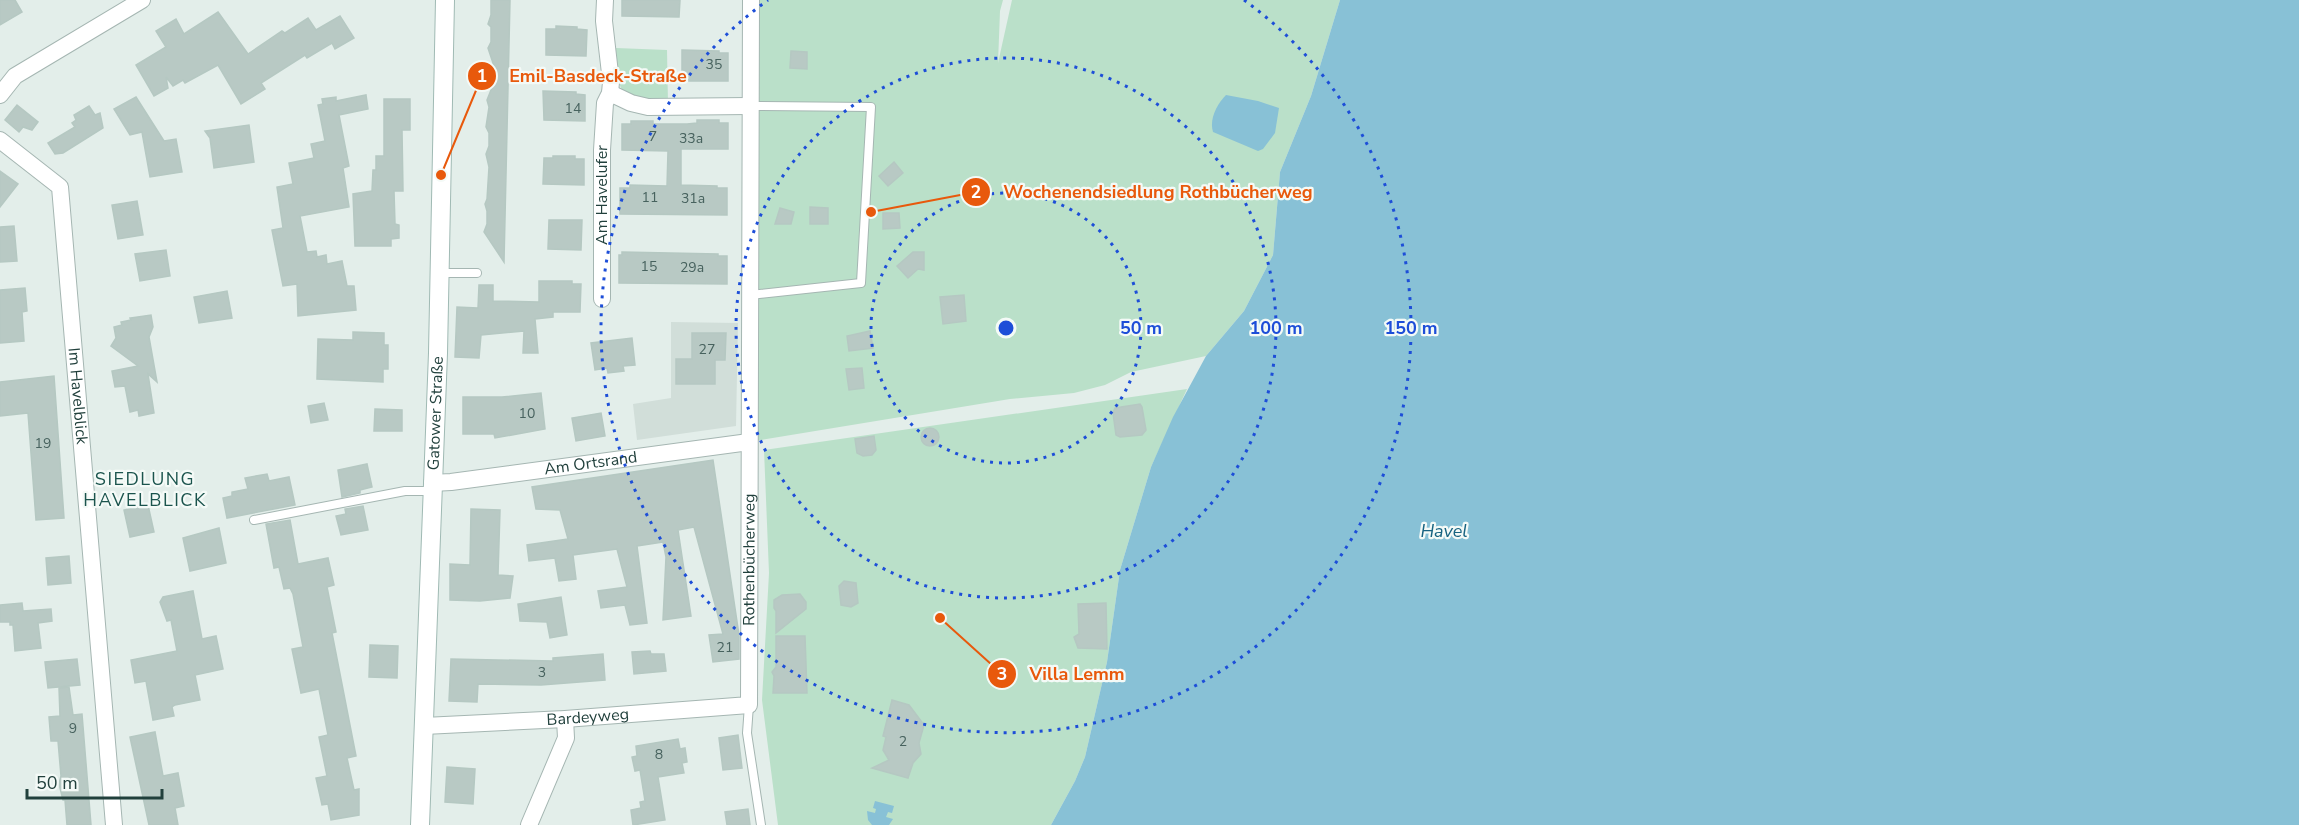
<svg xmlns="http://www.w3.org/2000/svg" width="2299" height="825" font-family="'Nunito Sans',sans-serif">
  <rect width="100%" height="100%" fill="#e3eeea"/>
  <!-- built -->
  <polygon fill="#d1ded9" points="671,322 738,323 736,426 637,440 633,404 671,398"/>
  <!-- green -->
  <g fill="#bae0c9">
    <polygon points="751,0 1003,0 1000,11 998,63 1012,0 1340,0 1311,96 1280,172 1273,255 1244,311 1206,356 1131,372 1105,385 1074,393 1010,399 749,442"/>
    <polygon points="616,48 667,50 668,105 643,104 622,90 617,78"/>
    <polygon points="1187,389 1151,467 1120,570 1107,662 1085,757 1075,781 1051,825 778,825 762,700 769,573 764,450"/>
  </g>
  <!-- water -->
  <g fill="#88c1d6">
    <polygon points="1340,0 2299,0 2299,825 1051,825 1075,781 1085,757 1107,662 1120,570 1151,467 1173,417 1206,356 1244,311 1273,255 1280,172 1311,96"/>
    <path d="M1226 95 1258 101 1279 108 1275 133 1263 149 1258 151 1213 132C1209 119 1217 104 1226 95Z"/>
    <polygon points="875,801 894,806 892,813 888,812 886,817 893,819 889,825 872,825 868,820 867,811 875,813 876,809 873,808"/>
  </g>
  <!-- building -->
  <g fill="#b8c9c4" stroke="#b5c8c2" stroke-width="1.5">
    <polygon points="0,0 15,0 22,12 0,25"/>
    <polygon points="491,0 510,0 504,262 484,232 487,224 487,211 485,204 487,199 489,167 486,154 489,146 489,133 486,127 489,107 487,100 497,75 488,48 491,42 491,27 488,24 491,15"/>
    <polygon points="622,0 680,0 679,17 622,16"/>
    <polygon points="218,12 248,54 282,31 285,33 308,18 316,30 340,16 354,38 335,49 332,43 307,58 305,55 261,83 265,89 241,104 218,65 185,83 183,80 173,86 166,77 168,88 154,96 136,65 166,47 156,31 176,19 184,34"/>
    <polygon points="556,26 577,27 577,29 587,30 586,56 546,55 546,29 556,29"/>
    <polygon points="682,50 719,51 719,53 728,53 728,81 686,81 686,71 682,71"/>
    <polygon points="791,51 807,52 807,69 790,68"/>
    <polygon points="543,91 576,92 576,94 585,95 585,121 544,120"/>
    <polygon points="366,95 368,109 339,115 349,166 343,168 349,207 300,216 307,252 316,251 317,257 326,255 327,264 342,261 347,286 354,286 356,310 298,316 297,284 283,286 272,230 283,228 277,187 293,184 289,163 314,158 311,144 325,141 318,105 323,104 322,99 336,97 336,101"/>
    <polygon points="136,97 164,141 176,139 182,172 150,177 142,132 130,135 114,109"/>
    <polygon points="384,99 410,99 410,130 402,130 403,191 394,191 395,224 399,225 399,238 391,239 391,246 355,246 353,194 372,191 373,170 376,170 376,156 384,156"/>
    <polygon points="17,105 38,122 32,130 23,127 19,132 5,120"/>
    <polygon points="89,106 95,115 100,113 103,128 63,153 55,154 48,143 75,127 72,123 76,120 74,115"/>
    <polygon points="697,120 719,120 719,123 728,123 728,149 681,149 681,185 717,186 717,188 727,188 727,215 620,214 620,188 630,188 630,185 667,186 668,151 622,150 622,124 631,124 631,121 653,121 653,124 687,124 697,123"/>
    <polygon points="249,125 254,162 214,168 210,138 205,131"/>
    <polygon points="553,156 575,156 575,159 584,159 584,185 543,184 544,158 553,158"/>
    <polygon points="894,162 903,173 888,186 879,176"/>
    <polygon points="0,171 18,184 0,207"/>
    <polygon points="137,201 143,235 118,239 112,205"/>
    <polygon points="810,207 828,208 828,224 810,224"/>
    <polygon points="780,208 794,212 791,224 775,224"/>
    <polygon points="883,213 899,213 900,228 883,229"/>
    <polygon points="549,220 582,220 581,250 548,249"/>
    <polygon points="14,226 17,261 0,262 0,227"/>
    <polygon points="166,250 170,276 140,281 135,254"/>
    <polygon points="622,252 718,254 718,256 727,256 727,284 619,283 619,255 622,255"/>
    <polygon points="913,252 924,252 924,270 918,269 908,278 897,266"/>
    <polygon points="539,281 572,281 572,284 581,284 580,312 553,312 553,317 535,319 538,353 523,353 524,331 481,335 479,358 455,357 457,307 478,308 479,285 493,285 493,301 539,302"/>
    <polygon points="25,288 27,311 22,312 24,341 0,343 0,290"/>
    <polygon points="227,291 232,318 199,323 194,297"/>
    <polygon points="964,295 966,321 943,324 940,297"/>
    <polygon points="151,315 153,327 149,337 157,382 148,374 154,413 139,416 138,410 130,412 125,386 115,387 112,371 138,366 111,346 116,338 114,327 122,325 121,322 131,320 130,318"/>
    <polygon points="870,331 873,348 849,351 847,336"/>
    <polygon points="353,332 384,333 384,345 388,345 388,369 383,369 383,382 317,379 318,339 353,340"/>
    <polygon points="692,333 726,333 725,360 715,360 715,384 676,384 676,359 692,359"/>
    <polygon points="632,338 635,365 623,366 624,371 608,373 607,368 595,370 591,343"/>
    <polygon points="862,368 864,388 849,390 846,369"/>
    <polygon points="54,376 64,518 36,520 28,413 0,416 0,382"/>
    <polygon points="541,393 545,429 495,438 494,434 463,434 463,397 502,397"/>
    <polygon points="324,403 328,420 311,423 308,406"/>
    <polygon points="1140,404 1142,407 1146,430 1142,435 1120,437 1116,435 1113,413 1115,408"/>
    <polygon points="375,409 402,410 402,431 374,431"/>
    <polygon points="601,413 605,436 576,441 572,418"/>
    <circle cx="930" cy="437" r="9"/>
    <polygon points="874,436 876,450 872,455 863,456 857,453 855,439"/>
    <polygon points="713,460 739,635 739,659 713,662 709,635 723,634 694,527 678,530 691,616 663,620 666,557 663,542 637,546 647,623 630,625 625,605 601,608 598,591 627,587 617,549 573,555 576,579 559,581 555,558 529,561 527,545 568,539 560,510 536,509 532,487"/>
    <polygon points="367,464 372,487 360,490 360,493 342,497 338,470"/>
    <polygon points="267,474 269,481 289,477 295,505 227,518 223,498 232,496 232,492 248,489 245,478"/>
    <polygon points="148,505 154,532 130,537 124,510"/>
    <polygon points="363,506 368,530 341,535 336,516 346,514 345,509"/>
    <polygon points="471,509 500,510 498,575 513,576 510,598 480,601 450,600 450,564 470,565"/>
    <polygon points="290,520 298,564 328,558 334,585 327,587 336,632 332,633 356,756 347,758 354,790 359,789 359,815 331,820 328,804 322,805 316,778 327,776 319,737 328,735 319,689 301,693 292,649 303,647 293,594 290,588 284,589 279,567 274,568 266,524"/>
    <polygon points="219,528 226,563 190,571 183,538"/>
    <polygon points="69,556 71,583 48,585 46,558"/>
    <polygon points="844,581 856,583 858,603 851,607 841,605 839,586"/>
    <polygon points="193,591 202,639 216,636 223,669 195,675 200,700 175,705 172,707 174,716 153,720 146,681 135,683 131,660 177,651 171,620 167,621 160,602 163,597"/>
    <polygon points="800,594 806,602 806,609 776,633 776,611 774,608 774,600 782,595"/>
    <polygon points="561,597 567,635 550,638 547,622 520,621 518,604"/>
    <polygon points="22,603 23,611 51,609 52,621 38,623 41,648 15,651 13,625 10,625 10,622 0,622 0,605"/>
    <polygon points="1106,603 1107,649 1078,648 1074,637 1079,634 1078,604"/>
    <polygon points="776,636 805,636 807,693 773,693 774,676 772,672 776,667"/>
    <polygon points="370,645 398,646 397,678 369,677"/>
    <polygon points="650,651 651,654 664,654 666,671 634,674 632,652"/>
    <polygon points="603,654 605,680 541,685 478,684 477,702 449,701 451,659 553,661 553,658"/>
    <polygon points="77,659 80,685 48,688 45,662"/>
    <polygon points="69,687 73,715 82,714 91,825 67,825 65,800 63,800 59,784 61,776 58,741 51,741 49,717 60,716 59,688"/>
    <polygon points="892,700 909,705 924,725 919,743 921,754 913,763 908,778 872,768 889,760 883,750 886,737 883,736"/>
    <polygon points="155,732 163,776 178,773 184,806 175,808 178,825 149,825 130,737"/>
    <polygon points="738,735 742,768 723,770 719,738"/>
    <polygon points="678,739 680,749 685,748 687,762 682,763 684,773 658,777 665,820 633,825 631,810 641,808 640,802 645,801 640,770 635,771 632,757 637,756 636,746"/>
    <polygon points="447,767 475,769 473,804 445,802"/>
    <polygon points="748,809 750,825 727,825 725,812"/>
  </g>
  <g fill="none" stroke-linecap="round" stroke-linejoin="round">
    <!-- service casing -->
    <g stroke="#a5b6b2" stroke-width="10">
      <g id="service">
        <polyline points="750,106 871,107 861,283 750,295"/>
        <polyline points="440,273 477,273"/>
        <polyline points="254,520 405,491 432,491"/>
        <polyline points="749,705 747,733 761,825"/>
      </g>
    </g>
    <!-- minor casing -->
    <g stroke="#a5b6b2" stroke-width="18">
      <g id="minor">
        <polyline points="610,93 631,103 648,107 749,106"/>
        <polyline points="0,95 15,76 142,0"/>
        <path id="s1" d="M0 140 60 187 114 825"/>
        <path id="s2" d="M602 299V150L605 103 610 93 611 82 604 21 605 0"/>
        <path id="s3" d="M432 483 451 482 749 442"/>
        <path id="s4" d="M424 726 565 719 749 705 751 0"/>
        <polyline points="529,825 566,738 565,719"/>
      </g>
    </g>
    <!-- secondary casing -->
    <g stroke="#a0bab4" stroke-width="20">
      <g id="secondary">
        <path id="s5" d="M420 825 438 353 445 0"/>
      </g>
    </g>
    <!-- service -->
    <use href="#service" stroke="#fff" stroke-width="8"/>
    <!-- minor -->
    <use href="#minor" stroke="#fff" stroke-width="16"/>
    <!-- secondary -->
    <use href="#secondary" stroke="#fff" stroke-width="18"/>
  </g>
  <!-- distance rings -->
  <g fill="none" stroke="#1d4ed8" stroke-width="3" stroke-dasharray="3 6">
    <circle cx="1006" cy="328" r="135"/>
    <circle cx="1006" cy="328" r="270"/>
    <path d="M1244 0A405 405 0 1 1 768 0"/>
  </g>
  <g text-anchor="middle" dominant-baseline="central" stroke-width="4.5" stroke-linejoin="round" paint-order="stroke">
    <!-- number labels -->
    <g font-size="14" fill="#47625e">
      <text x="714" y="64">35</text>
      <text x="573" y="108">14</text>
      <text x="653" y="136">7</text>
      <text x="691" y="138">33a</text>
      <text x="650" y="197">11</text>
      <text x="693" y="198">31a</text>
      <text x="649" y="266">15</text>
      <text x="692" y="267">29a</text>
      <text x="707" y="349">27</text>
      <text x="527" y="413">10</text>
      <text x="43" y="443">19</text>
      <text x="725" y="647">21</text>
      <text x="542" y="672">3</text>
      <text x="73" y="728">9</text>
      <text x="903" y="741">2</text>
      <text x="659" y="754">8</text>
    </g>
    <!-- street labels -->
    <g font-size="16" fill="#21403c" stroke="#f4faf7">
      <text stroke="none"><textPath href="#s2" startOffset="104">Am Havelufer</textPath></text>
      <text stroke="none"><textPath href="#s1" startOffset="286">Im Havelblick</textPath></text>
      <text stroke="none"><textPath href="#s5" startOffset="412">Gatower Straße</textPath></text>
      <text stroke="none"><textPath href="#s3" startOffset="160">Am Ortsrand</textPath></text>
      <text stroke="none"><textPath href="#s4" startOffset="471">Rothenbücherweg</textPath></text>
      <text stroke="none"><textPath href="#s4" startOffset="164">Bardeyweg</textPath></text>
    </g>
    <!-- neighbourhood labels -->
    <g font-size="18" letter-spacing="1.5" fill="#1b544d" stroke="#f4faf7">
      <text x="145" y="479">SIEDLUNG<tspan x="145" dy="21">HAVELBLICK</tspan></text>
    </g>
    <!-- water labels -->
    <g font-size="18" font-style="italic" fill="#176381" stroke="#f4faf7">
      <text x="1444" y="531">Havel</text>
    </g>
  </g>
  <circle cx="1006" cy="328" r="9" fill="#1d4ed8" stroke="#f4faf7" stroke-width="3"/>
  <g font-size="18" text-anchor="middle" font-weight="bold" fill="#1d4ed8" stroke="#f4faf7" stroke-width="4.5" stroke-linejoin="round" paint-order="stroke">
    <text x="1141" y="334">50 m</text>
    <text x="1276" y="334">100 m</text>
    <text x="1411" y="334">150 m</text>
  </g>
  <!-- callouts -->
  <path fill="none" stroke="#e8590c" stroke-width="2" d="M441 175L482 76M871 212L976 192M940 618L1002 674"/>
  <g fill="#e8590c" stroke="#f4faf7" stroke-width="2">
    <circle cx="441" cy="175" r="6"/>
    <circle cx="871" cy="212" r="6"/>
    <circle cx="940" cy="618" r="6"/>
    <circle cx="482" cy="76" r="15"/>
    <circle cx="976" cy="192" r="15"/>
    <circle cx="1002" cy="674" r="15"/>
  </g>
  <g font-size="18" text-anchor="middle" font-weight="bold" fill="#fff">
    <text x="482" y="82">1</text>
    <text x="976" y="198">2</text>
    <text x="1002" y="680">3</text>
  </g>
  <g font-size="18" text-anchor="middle" font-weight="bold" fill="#e8590c" stroke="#f4faf7" stroke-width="4.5" stroke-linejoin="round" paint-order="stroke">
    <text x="598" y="82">Emil-Basdeck-Straße</text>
    <text x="1158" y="198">Wochenendsiedlung Rothbücherweg</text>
    <text x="1077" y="680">Villa Lemm</text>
  </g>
  <!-- scale -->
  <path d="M27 789v9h135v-9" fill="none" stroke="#21403c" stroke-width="3"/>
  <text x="36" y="789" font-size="18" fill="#21403c" stroke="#f4faf7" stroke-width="4.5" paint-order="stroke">50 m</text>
</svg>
